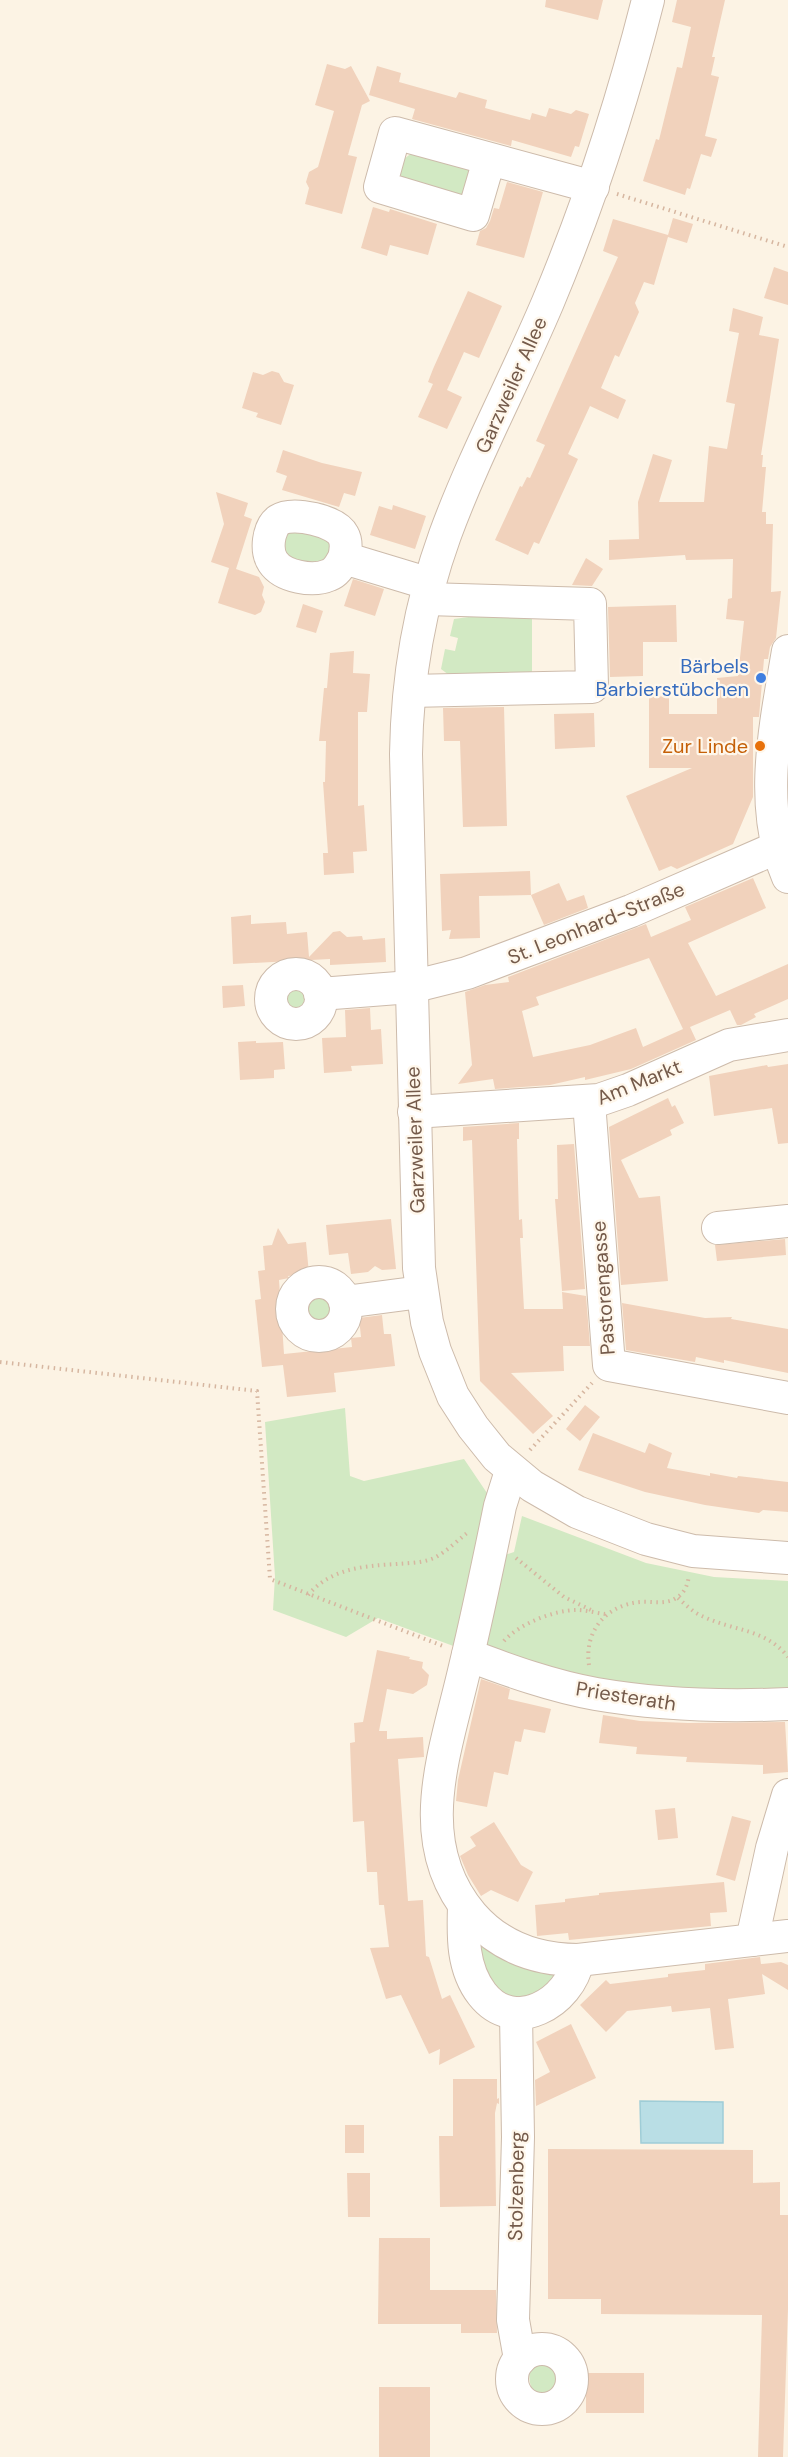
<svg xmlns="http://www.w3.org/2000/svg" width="788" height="2457" font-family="'DM Sans',sans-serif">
  <rect width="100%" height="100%" fill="#fcf3e4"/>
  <!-- green -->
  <g fill="#d2e9c3">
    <path d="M419 150 466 164 472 174 465 197 400 177C399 161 405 156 419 150Z"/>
    <polygon points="292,526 334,535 326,568 283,557 284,532"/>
    <polygon points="505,612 532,612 532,673 449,675 441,669 445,649 455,651 458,638 450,636 454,619"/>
    <circle cx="295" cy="1001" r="13"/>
    <circle cx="320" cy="1308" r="13"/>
    <polygon points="345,1408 350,1476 364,1481 464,1459 487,1493 456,1647 378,1618 346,1637 273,1610 275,1577 265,1422"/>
    <polygon points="522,1516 646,1563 714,1577 788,1581 788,1697 614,1690 479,1647 499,1557 514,1552"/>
    <polygon points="472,1932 557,1969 559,1980 519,2005 485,1979"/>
    <path d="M543 2356C562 2364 563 2388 544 2396 528 2391 530 2383 529 2368L535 2360Z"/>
  </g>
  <!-- water -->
  <polygon fill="#b9dee5" stroke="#9fcdd7" stroke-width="1.5" points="640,2101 723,2102 723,2143 641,2143"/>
  <!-- building -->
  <g fill="#f1d2bc" fill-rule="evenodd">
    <polygon points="546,0 603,0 598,20 545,7"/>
    <polygon points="677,0 725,0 712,57 715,57 711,75 719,77 705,136 717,139 711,157 701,154 690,189 687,188 685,195 643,181 656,139 659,140 677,67 682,68 691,27 672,22"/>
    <polygon points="327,64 345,69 351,66 370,101 362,105 348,155 357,157 342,214 305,204 309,188 306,182 309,172 318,167 334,111 315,105"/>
    <polygon points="377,66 401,73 399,82 456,98 459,92 487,100 485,108 530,120 532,113 546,117 549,108 571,114 576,110 589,114 579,147 575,146 571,157 512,140 511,146 412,119 415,109 369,95"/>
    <polygon points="507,182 543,192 524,258 476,245 480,231 486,228 490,221 494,208 499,209"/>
    <polygon points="373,207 389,212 390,209 437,224 428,255 390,245 387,256 361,248"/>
    <polygon points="673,218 693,224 687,243 668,237 654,285 644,282 635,303 639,312 619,357 615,355 601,388 626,400 618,419 590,406 568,454 578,459 539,544 534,542 528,555 495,540 520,486 522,487 527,477 530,478 545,445 536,441 618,257 603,251 613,219 668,235"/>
    <polygon points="774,267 788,272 788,305 764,298"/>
    <polygon points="468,291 502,306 479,358 464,352 447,390 462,397 447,429 418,417 433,384 428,382 433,369"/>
    <polygon points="733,308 763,317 759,335 779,339 761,455 763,455 762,467 766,467 762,512 766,512 766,524 773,524 771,592 781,591 776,638 770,647 768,659 764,659 759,717 753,717 753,797 733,844 677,869 671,866 659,871 626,796 692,768 649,768 649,697 669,696 669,714 717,714 717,678 738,676 744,621 726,619 728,599 732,598 733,559 686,560 685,555 609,560 609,540 639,539 638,502 653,454 672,460 659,502 704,502 709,446 727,449 735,404 726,402 739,333 729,331"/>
    <polygon points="272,371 279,373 284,382 294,385 281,425 256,417 258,413 242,408 253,372 263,375"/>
    <polygon points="283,450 322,463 362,472 355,496 344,493 339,507 282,490 287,476 276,472"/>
    <polygon points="216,492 248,503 244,516 252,519 236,569 259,577 264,587 262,595 265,602 261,612 255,615 218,603 229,568 211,562 224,524"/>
    <polygon points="393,505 426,516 415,549 370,535 379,506 392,510"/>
    <polygon points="586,558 603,569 592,586 572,585"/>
    <polygon points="353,579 384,589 375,616 344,606"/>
    <polygon points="303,604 323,611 316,633 296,627"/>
    <polygon points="676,605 677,642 643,642 643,676 610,677 608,607"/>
    <polygon points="354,651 353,673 370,674 367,712 358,712 358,806 364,805 367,851 353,852 354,873 324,875 323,853 328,853 323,782 325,782 326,741 319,741 324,688 327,688 330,653"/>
    <polygon points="504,707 507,826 463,827 460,741 444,741 443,708"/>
    <polygon points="594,713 595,747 555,749 554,714"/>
    <polygon points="530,871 531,895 479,896 480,938 449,939 451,930 442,931 440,874"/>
    <path d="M753 878 766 908 688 943 716 996 788 964V999L754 1014 756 1017 741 1025H737L730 1010 690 1027 696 1040 631 1069 585 1080V1077L550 1085 495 1089 493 1079 458 1084 472 1065 465 992 485 985 509 982 508 977 646 924 651 937 691 920 685 907ZM649 958 683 1029 643 1047 636 1028 590 1045 533 1057 522 1011 539 1005 536 997Z"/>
    <polygon points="559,883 567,901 584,895 588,908 544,925 531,895"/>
    <polygon points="251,915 251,924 286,922 287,934 307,932 309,957 333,932 340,931 347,937 362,936 363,940 385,938 386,962 330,965 330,959 233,964 231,917"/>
    <polygon points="243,985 245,1006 223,1008 222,986"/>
    <polygon points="370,1008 371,1030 381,1029 383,1064 351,1066 352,1071 324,1073 322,1038 346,1037 345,1010"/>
    <polygon points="256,1041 256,1043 283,1042 285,1069 274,1070 274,1078 240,1080 238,1042"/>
    <polygon points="788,1064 788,1143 778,1144 772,1108 714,1116 709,1076 767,1065 768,1067"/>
    <polygon points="668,1098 672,1107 675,1105 684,1123 670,1130 672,1135 621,1160 639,1198 660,1196 668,1281 621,1285 609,1127"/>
    <polygon points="519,1123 519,1139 517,1139 519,1220 522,1219 523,1238 520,1238 524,1309 563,1309 562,1292 586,1296 590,1346 563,1346 564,1371 511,1373 553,1416 533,1434 480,1381 472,1140 463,1141 463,1127"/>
    <polygon points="574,1144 585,1289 562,1291 555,1199 558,1199 557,1145"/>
    <polygon points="391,1219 396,1269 382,1270 375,1266 368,1272 351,1274 348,1253 329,1255 326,1225"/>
    <polygon points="278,1228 288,1244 306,1242 309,1274 288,1276 289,1278 279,1280 284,1354 352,1347 351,1338 361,1337 359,1318 382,1315 384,1334 391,1334 395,1366 334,1373 336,1392 287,1397 283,1365 262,1367 255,1300 261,1299 258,1271 265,1270 263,1246 272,1245"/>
    <polygon points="785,1239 786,1255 717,1261 715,1245"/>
    <polygon points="622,1303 705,1318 732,1317 731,1319 788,1329 788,1373 724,1360 724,1363 696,1357 695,1362 626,1350"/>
    <polygon points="585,1405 600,1417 580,1441 566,1429"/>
    <polygon points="593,1433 645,1453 649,1443 672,1453 667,1468 710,1476 710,1473 737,1478 738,1476 788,1482 788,1512 763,1510 759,1513 705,1505 645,1492 578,1470"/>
    <polygon points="377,1650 410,1657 409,1659 423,1662 422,1668 429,1675 427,1685 413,1694 387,1689 379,1731 387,1731 387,1739 423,1737 424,1757 398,1759 408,1901 423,1900 426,1956 429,1957 442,1999 450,1995 475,2047 439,2065 440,2049 429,2054 401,1995 386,1999 370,1948 389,1947 384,1905 379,1905 377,1872 367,1872 364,1821 353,1822 350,1743 355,1742 354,1723 363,1722"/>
    <polygon points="481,1679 510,1689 508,1699 551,1709 545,1733 524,1729 521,1742 515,1741 508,1775 494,1772 487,1807 456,1801 458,1780"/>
    <polygon points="603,1715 640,1721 688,1723 785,1722 788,1772 763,1774 763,1765 686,1762 687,1757 636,1754 637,1747 599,1743"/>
    <polygon points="675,1808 678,1838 658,1840 655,1810"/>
    <polygon points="732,1816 751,1821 735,1881 716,1875"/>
    <polygon points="494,1822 521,1865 533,1872 518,1902 491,1890 481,1896 468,1875 460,1856 476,1846 470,1837"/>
    <polygon points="724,1882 727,1912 710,1913 711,1926 569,1940 568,1933 537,1936 535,1905 565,1902 565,1899 599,1895 599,1893"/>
    <polygon points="760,1957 761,1964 781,1962 788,1965 788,1990 762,1974 765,1994 728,1999 734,2048 715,2050 710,2008 672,2012 671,2006 627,2011 606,2032 580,2005 606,1980 610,1984 668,1977 668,1974 705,1970 705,1964"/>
    <polygon points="571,2024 596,2078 536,2106 535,2080 550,2072 536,2042"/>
    <polygon points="453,2079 497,2079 497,2099 499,2098 499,2104 497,2103 495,2113 496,2206 440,2207 439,2136 453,2136"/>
    <rect x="345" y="2125" width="19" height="28"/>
    <polygon points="548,2149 753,2150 753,2183 780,2182 780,2215 788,2215 788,2309 783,2457 758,2457 762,2315 601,2314 601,2299 548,2299"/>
    <polygon points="347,2173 370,2173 370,2217 348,2217"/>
    <polygon points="379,2238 430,2238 430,2290 496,2290 497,2333 461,2333 461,2324 378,2324"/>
    <rect x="586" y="2373" width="58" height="40"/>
    <rect x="379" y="2387" width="51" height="70"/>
  </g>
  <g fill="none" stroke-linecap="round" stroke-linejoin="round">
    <!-- minor casing -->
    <g stroke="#cdbbab" stroke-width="34">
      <g id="minor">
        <path d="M648 0C622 103 589 204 548 302 515 380 474 456 445 535 420 604 407 681 406 754L419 1268 427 1322 435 1351 453 1396 473 1427 497 1457 532 1486 577 1512 646 1539 693 1551 788 1558"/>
        <polyline points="489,160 473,215 380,187 395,133 593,187"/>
        <path d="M344 558C340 565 337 572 329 575 313 582 283 577 273 562 269 556 268 548 269 540 270 533 273 524 279 520 293 511 336 521 343 535 347 542 346 550 344 558L430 584"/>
        <path d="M788 651C776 723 757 806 788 877"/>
        <polyline points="410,691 592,687 590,604 427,599"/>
        <circle cx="296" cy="999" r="25"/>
        <polyline points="320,994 411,987 467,973 631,911 778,847"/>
        <polyline points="589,1102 609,1365 788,1398"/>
        <polyline points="414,1112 599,1100 628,1090 729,1045 788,1035"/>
        <polyline points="718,1228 788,1221"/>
        <circle cx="319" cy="1309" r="27"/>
        <polyline points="345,1302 421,1292"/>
        <path d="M511 1471 500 1506C489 1560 478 1613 465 1667 446 1751 409 1841 472 1915 500 1947 537 1960 578 1960L788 1936"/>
        <path d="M468 1655C510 1671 552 1686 596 1694 660 1705 723 1707 788 1704"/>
        <path d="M464 1906C463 1936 462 1968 482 1994 514 2035 570 2003 578 1960"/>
        <polyline points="752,1940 772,1848 788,1795"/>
        <polyline points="516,2013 518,2137 513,2320 520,2359"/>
        <circle cx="542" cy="2379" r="30"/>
      </g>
    </g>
    <!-- path -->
    <g stroke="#d6b6a0" stroke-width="4" stroke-dasharray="1.5 4.5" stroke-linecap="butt">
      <polyline points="617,194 788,247"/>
      <polyline points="0,1362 257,1391 270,1579 443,1646"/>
      <polyline points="530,1450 592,1383"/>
      <polyline points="516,1558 564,1597 591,1610"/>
      <path d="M308 1595C331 1568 364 1566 397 1564 409 1563 422 1563 434 1558 446 1552 457 1541 467 1533"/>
      <path d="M678 1598C686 1605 694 1613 704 1617 734 1631 766 1629 788 1657"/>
      <path d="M504 1641C519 1624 554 1610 577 1610 586 1610 596 1613 605 1614"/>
      <path d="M589 1665C584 1631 606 1605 640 1602 652 1601 666 1605 676 1598 685 1593 688 1584 689 1575"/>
    </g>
    <!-- minor -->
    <use href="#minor" stroke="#fff" stroke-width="32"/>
  </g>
  <!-- markers -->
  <circle fill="#3f7fe0" stroke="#fff7eb" stroke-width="2" cx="761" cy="678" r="6"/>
  <circle fill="#e8710a" stroke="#fff7eb" stroke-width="2" cx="760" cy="746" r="6"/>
  <g text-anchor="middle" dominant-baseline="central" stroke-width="4.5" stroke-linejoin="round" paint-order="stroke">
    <!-- street labels -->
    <g font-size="20" fill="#745a4a" stroke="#fff7eb">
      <text transform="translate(511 385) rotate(-66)">Garzweiler Allee</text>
      <text transform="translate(596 923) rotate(-22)">St. Leonhard-Straße</text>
      <text transform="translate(639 1082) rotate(-22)">Am Markt</text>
      <text transform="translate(415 1140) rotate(-92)">Garzweiler Allee</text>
      <text transform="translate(603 1288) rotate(-94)">Pastorengasse</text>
      <text transform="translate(626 1696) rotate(9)">Priesterath</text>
      <text transform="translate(516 2186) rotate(-89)">Stolzenberg</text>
    </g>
    <!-- shop labels -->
    <g font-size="20" fill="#366cbe" stroke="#fff7eb" text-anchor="end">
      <text x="749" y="666">Bärbels<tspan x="749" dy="23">Barbierstübchen</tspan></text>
    </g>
    <!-- food labels -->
    <g font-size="20" fill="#c56008" stroke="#fff7eb" text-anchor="end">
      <text x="748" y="746">Zur Linde</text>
    </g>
  </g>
</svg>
